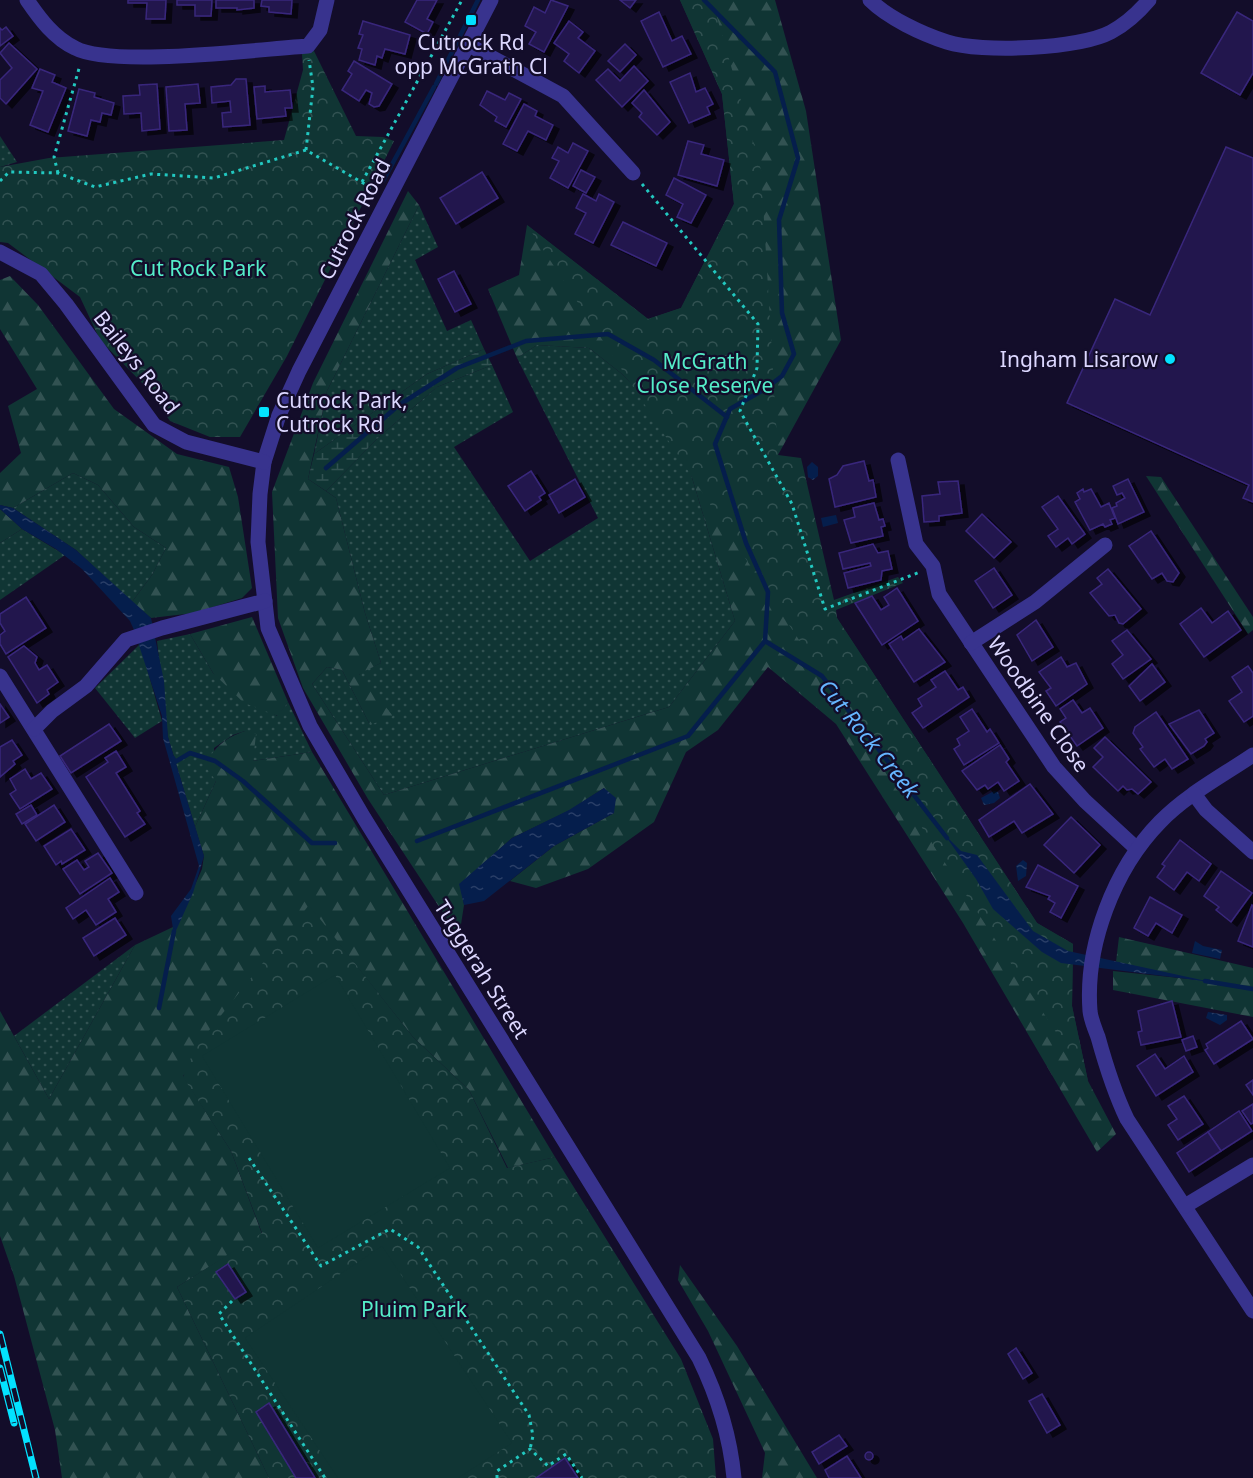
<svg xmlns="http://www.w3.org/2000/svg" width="1253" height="1478" font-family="'Noto Sans',sans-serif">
  <defs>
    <pattern id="grass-dots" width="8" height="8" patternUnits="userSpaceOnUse" patternTransform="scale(1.5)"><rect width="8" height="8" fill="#103534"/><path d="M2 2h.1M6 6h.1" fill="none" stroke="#325252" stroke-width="1.8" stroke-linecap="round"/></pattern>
    <pattern id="forest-firs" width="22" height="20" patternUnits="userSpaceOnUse" patternTransform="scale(1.5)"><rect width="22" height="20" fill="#103534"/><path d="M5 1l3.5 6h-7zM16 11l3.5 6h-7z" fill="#325252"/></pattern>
    <pattern id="wetland-marsh" width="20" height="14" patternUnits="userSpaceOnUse" patternTransform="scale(1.5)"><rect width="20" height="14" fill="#103534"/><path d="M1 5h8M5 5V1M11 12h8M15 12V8" fill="none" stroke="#325252"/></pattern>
    <pattern id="park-crowns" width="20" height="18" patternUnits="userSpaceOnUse" patternTransform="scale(1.5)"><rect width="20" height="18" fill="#103534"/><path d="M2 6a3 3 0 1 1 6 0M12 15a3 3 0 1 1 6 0" fill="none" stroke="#325252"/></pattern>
    <pattern id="water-ripples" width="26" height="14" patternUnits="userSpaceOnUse" patternTransform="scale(1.5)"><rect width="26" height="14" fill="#051e4c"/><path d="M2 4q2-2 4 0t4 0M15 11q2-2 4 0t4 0" fill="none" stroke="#293e67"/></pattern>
    <filter id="shadow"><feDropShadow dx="6" dy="4" stdDeviation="0" flood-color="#0009"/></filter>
  </defs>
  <rect width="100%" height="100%" fill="#130d2a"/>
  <!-- grass -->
  <g fill="url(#grass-dots)">
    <polygon points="0,136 17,162 0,167"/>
    <polygon points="419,205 438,247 415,260 447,331 471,320 484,349 427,374 314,454 327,391"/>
    <polygon points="537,345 589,348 622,374 668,422 684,451 735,621 669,707 384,795 312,684 327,667 342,670 370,725 359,673 381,663 365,613 336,498 326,491 379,437 437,387 492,365 513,412 454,447 530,561 598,518 517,358"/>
    <polygon points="73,473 98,485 134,527 166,548 152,575 132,602 76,550 13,508"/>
    <polygon points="22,529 65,555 0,600 0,543"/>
    <polygon points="190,634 213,673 277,716 288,702 312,752 252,761 245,731 233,735 214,748 216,781 195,827 168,737 157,641"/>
    <polygon points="140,644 162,721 135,738 95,688"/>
    <polygon points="135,945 49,1099 14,1036"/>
  </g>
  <!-- forest -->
  <g fill="url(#forest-firs)">
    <polygon points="680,0 775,0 806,111 841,340 778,455 837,618 1037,923 1073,944 1072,1006 1088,1081 1116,1134 1097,1152 963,923 836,724 768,667 718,730 686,752 654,822 588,869 536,888 510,881 554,846 614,813 604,788 570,810 512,838 460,884 464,905 459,937 368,799 303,688 278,618 272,492 313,383 408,191 419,205 327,391 308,479 336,498 365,613 381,663 359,674 393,716 370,725 342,670 327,667 312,684 384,795 669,707 735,621 684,451 668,422 622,374 589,348 537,345 517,358 488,289 519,275 527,225 648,319 681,308 734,204 722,94"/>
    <polygon points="10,276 38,305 114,409 177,454 229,467 238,497 252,588 242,598 194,613 151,618 132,602 152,575 166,548 134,527 98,485 73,473 13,508 0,505 0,473 21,453 8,406 37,389 0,329 0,280"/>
    <polygon points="1146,476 1161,477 1253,617 1253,630 1248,634"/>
    <polygon points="0,509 22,529 0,543"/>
    <polygon points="252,617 288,702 278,716 244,703 213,673 190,634"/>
    <path d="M245 731 256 734 253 761 312 752 555 1157 508 1168 469 1090 413 1037 309 906 183 1076 231 1151 262 1234 177 1287 269 1478H62L55 1430 14 1276 0 1236V1011L49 1099 135 945 173 927 174 933 202 869 204 856 195 827 216 781 205 766C214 747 225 738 245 731Z"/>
    <polygon points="1119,937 1253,968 1253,1017 1113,990 1113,971 1198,980 1116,962"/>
    <polygon points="680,1265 737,1346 817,1478 762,1478 765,1453 708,1331 678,1280"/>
  </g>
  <!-- wetland -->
  <polygon fill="url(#wetland-marsh)" points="484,349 492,365 437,387 379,437 326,491 308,479 314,454 427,374"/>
  <!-- park -->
  <g fill="url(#park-crowns)">
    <polygon points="680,0 712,0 761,170 778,455 801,458 834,600 898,577 903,583 836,610 837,618 1037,923 1073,944 1072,1006 1088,1081 527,225 648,319 681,308 734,204 722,94"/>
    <polygon points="313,49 356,136 383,137 394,141 287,356 240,437 210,437 170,421 148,389 100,340 80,297 8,243 0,242 0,167 49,158 284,140 303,70 302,54"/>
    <polygon points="309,905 413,1037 469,1090 507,1168 555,1157 681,1359 713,1439 716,1478 269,1478 177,1287 262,1233 231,1151 183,1077 195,1048"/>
  </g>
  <!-- pitch -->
  <g fill="#103534">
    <polygon points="335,975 450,1168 318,1248 202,1056"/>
    <polygon points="382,1246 512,1443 458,1478 338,1478 245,1338"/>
  </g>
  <!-- water -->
  <g fill="url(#water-ripples)">
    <polygon points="812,462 818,467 818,476 813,480 808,477 807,467"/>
    <polygon points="0,505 13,508 76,550 151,618 164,681 168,737 204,856 193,893 174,935 171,916 191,889 199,866 163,738 162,716 134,630 130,621 82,569 56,549 22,529 0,509"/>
    <polygon points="836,515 838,523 823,527 821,518"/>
    <polygon points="604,788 616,798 614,813 554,846 484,901 464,905 459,884 512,838 569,810"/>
    <polygon points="994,791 998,792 1000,798 994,803 984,805 981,798"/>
    <polygon points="944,834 961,851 977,855 1033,931 1068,951 1211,982 1061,963 1042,952 993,909 976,879"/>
    <polygon points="1023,860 1027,863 1026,876 1018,881 1016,866"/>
    <polygon points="1195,941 1203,946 1222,950 1220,959 1192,953"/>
    <polygon points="1208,1012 1227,1015 1227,1020 1220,1025 1206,1018"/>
  </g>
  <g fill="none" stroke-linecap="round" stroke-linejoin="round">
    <!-- stream -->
    <g stroke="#051e4c" stroke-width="4.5">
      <polyline points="704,0 775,72 798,158 779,220 782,313 794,354 782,376 765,389 730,409 715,444 746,543 768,592 765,641"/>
      <polyline points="436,84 478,0"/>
      <polyline points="383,181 434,87"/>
      <polyline points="326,468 399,405 457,368 526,341 608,334 654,360 727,417"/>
      <polyline points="173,758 175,762 190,753 215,761 243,781 312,843 335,843"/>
      <polyline points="417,841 688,736 765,641 822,676 947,838"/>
      <polyline points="1205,981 1253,989"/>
      <polyline points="159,1008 174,931"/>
    </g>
  </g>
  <!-- building -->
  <g fill="#23174d" stroke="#39277c" stroke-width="1.5" filter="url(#shadow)">
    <polygon points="128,0 166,0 165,19 146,19 147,3 128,3"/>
    <polygon points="177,0 212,0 211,16 195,16 195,5 177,5"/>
    <polygon points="216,0 254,0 254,8 237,10 237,8 216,8"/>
    <polygon points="262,0 292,0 291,14 269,12 269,7 261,6"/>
    <polygon points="417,0 437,0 427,19 433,22 427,34 405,22"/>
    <polygon points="551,0 568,6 544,52 529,44 536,32 525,26 534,7 545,13"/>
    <polygon points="620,0 636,0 630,8"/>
    <polygon points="659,12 672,41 682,36 691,54 663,67 641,21"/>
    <polygon points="1237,12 1253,21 1253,73 1240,95 1201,73"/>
    <polygon points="363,21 410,35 405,54 385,49 382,58 377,56 375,65 359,60 362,49 358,48 363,35 359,34"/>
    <polygon points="569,21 583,32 578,38 595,51 579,73 564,61 569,54 554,43"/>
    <polygon points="6,27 13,36 0,46 0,28 2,30"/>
    <polygon points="9,43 37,69 6,104 0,98 0,80 12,68 0,53"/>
    <polygon points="625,44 636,55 620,72 608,61"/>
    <polygon points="354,61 392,84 379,106 374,107 369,104 372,93 366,90 359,101 342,90 352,74 348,71"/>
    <polygon points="634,66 648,81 622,107 596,80 608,69 620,81"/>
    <polygon points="40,69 55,75 52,82 66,88 48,132 30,125 43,91 32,88"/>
    <polygon points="690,73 696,92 705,88 713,104 707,107 710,114 689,123 670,82"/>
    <polygon points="236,79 246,79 250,125 223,127 222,113 231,112 230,101 212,103 211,87 231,85"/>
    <polygon points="157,84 160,129 142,131 141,113 124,114 123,96 140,95 139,85"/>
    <polygon points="198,84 200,103 185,104 187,130 169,131 166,87"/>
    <polygon points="265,86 265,92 290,90 292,108 285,108 286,116 257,119 254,87"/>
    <polygon points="79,89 95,93 94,97 114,103 111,115 102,113 100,122 91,120 87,136 68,131"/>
    <polygon points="644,90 670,122 657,135 639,117 642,113 632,103"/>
    <polygon points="487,91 505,100 509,93 521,99 506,127 495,121 497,117 480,105"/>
    <polygon points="524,104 537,111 535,116 553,125 546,140 528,131 517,151 503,144"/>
    <polygon points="688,141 704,145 701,154 724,160 717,186 678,175"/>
    <polygon points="573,143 588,151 568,188 550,178 559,161 552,158 558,147 568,153"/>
    <polygon points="1226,147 1253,158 1253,502 1243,498 1249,485 1067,403 1115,299 1150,315"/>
    <polygon points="581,170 595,177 586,193 573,186"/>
    <polygon points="482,172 498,198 456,224 440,198"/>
    <polygon points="674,178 706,195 691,223 677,217 683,204 666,195"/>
    <polygon points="583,194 596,201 599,194 614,202 593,243 575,234 586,213 576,208"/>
    <polygon points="623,222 667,243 656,266 611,245"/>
    <polygon points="454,271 471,304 455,312 438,279"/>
    <polygon points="864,461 869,481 873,480 876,497 835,507 829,479 837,475 843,466"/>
    <polygon points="531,471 545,493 539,497 541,500 525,511 508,486"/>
    <polygon points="575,479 585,497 559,513 549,495"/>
    <polygon points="1128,479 1144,512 1118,524 1112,508 1117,506 1116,503 1125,498 1122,493 1117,495 1113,486"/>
    <polygon points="958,481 962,513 939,516 939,521 924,522 922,496 940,494 938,482"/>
    <polygon points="1083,489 1084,492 1091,489 1101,507 1109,503 1115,518 1110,520 1112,524 1105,527 1103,524 1090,530 1075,502 1080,499 1077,493"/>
    <polygon points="1058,496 1085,534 1072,544 1068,538 1056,547 1048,536 1058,529 1042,507"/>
    <polygon points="874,503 879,520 883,519 885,526 881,527 883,536 851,543 844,520 855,517 853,508"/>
    <polygon points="982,514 1011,542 994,558 966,531"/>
    <polygon points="1151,531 1179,573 1173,582 1167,581 1162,573 1152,579 1129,546"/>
    <polygon points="873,544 878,553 888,551 892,569 882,571 881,580 848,588 844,573 871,566 870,563 843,569 839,553"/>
    <polygon points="994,568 1012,595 993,608 975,581"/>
    <polygon points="1108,569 1141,609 1123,624 1119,623 1115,615 1109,616 1090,593 1102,584 1097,578"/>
    <polygon points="897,588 918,621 882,645 855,603 872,596 881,610 889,605 884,597"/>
    <polygon points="26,597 46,628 6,654 0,644 0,635 5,631 0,623 0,614"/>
    <polygon points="1201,608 1212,623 1228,611 1241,630 1204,657 1180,624"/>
    <polygon points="1036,620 1053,647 1032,661 1017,635"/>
    <polygon points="919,629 945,662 914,682 889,644 901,636 903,640"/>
    <polygon points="1127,630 1151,659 1123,679 1112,664 1123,655 1112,641"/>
    <polygon points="24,646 37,657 35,663 39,670 47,665 58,682 47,690 49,694 37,703 8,657"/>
    <polygon points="1061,657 1067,667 1076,663 1087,684 1056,706 1046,691 1051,688 1039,672"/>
    <polygon points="1152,664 1165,682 1140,701 1129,686"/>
    <polygon points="1248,666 1253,673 1253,716 1244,722 1229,701 1242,692 1232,677"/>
    <polygon points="945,671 958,690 963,687 969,697 923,728 912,713 922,706 918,699 936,687 931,680"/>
    <polygon points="1073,700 1082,713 1090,708 1103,728 1077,746 1060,722 1066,718 1060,709"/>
    <polygon points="0,704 9,717 0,723"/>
    <polygon points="972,709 987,732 990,729 999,743 964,765 954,749 960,745 957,739 969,731 960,717"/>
    <polygon points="1199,710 1214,733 1205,739 1207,742 1204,746 1191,754 1169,724"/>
    <polygon points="1156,712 1188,759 1172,769 1165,759 1154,767 1140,749 1143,747 1133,733 1135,727"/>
    <polygon points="109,724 121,741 71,773 60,756"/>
    <polygon points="1105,737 1151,782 1138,794 1132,789 1127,790 1123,786 1118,791 1093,767 1103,757 1094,748"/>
    <polygon points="12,740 22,755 13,761 15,764 0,777 0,747"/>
    <polygon points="1000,745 1009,759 1006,762 1019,781 1004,791 998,782 988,789 985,785 977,790 962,771"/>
    <polygon points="116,751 126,767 116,773 140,811 137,813 145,824 125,837 86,777 108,762 105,758"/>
    <polygon points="25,769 31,779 41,773 52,789 20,809 10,794 16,790 10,779"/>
    <polygon points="1030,784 1053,814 1022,833 1014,821 989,837 979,820"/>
    <polygon points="31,805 37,815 22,824 16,814"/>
    <polygon points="54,805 65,822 36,841 25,824"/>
    <polygon points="1071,817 1100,845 1074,873 1044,845"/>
    <polygon points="71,829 85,850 62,864 61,861 56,865 44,846"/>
    <polygon points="1180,840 1211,864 1199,881 1187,872 1174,890 1157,877 1165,866 1162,864"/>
    <polygon points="98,853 112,873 80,894 63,869 77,860 84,870 89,867 85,861"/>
    <polygon points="1038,865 1078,886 1061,918 1050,912 1055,903 1048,899 1050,896 1026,887"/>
    <polygon points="1221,871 1252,893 1231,922 1216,910 1219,907 1204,896"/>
    <polygon points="110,878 119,892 108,899 116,912 96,925 86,910 73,919 66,908"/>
    <polygon points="1150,897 1182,915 1172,933 1156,923 1148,936 1134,928"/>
    <polygon points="1252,905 1253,906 1253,947 1238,941"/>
    <polygon points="115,918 126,935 94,956 83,938"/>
    <polygon points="1172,1001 1181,1037 1141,1045 1138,1032 1142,1031 1138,1011"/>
    <polygon points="1241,1021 1253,1039 1214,1064 1205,1050 1208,1048 1206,1044"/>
    <polygon points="1193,1036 1197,1047 1186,1051 1182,1040"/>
    <polygon points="1155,1054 1165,1069 1184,1056 1193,1072 1156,1096 1137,1066"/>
    <polygon points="1253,1080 1253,1095 1246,1085"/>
    <polygon points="1184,1096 1203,1124 1178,1140 1168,1125 1177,1119 1168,1106"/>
    <polygon points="1253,1104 1253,1123 1251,1124 1242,1111"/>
    <polygon points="1239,1111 1252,1131 1221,1151 1208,1132"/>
    <polygon points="1208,1132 1221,1151 1189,1172 1177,1153"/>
    <polygon points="228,1264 246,1292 235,1299 216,1272"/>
    <polygon points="1016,1348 1032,1373 1023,1379 1008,1354"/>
    <polygon points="1042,1394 1060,1425 1047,1433 1029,1401"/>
    <polygon points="269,1403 315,1478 296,1478 256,1412"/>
    <polygon points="839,1435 847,1446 819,1464 812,1452"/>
    <circle cx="869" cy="1456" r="4"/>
    <polygon points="847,1456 861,1478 829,1478 825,1470"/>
    <polygon points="565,1458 578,1478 536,1478"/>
  </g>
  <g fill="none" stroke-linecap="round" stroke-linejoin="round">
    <!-- path -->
    <g stroke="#22c8c0" stroke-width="3" stroke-dasharray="3 4.5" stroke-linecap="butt">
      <polyline points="306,150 313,87 309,60"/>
      <polyline points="58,173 54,157 80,65"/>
      <polyline points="0,181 9,172 58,173 95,187 151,174 214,178 306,150 377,191"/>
      <polyline points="362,182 462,0"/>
      <polyline points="642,184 758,324 757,368 740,411 792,504 825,609 920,572"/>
      <polyline points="249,1158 321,1266 390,1229 418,1247 529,1415 533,1436 530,1449"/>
      <polyline points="232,1301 219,1314 325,1478"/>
      <polyline points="497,1478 497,1471 530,1449 548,1466 566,1454 582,1478"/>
    </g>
    <!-- minor -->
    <g stroke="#38338e" stroke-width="15">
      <path d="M27 0C40 19 54 38 75 48 112 68 260 49 308 46L320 30 327 0"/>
      <path d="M491 0 299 371 279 415 264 462 260 494 258 542 268 628 310 726 364 818 699 1358C718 1397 730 1435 734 1478"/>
      <path d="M870 0C888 18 922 34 947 42 981 53 1079 49 1111 32 1126 24 1138 13 1149 0"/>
      <polyline points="467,44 563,96 633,173"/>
      <polyline points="0,252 41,274 66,304 154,425 186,442 264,462"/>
      <polyline points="898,460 916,544 933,566 939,594 1054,767 1085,801 1137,849"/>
      <polyline points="971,643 1035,602 1105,545"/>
      <polyline points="0,676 136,893"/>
      <polyline points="34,729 52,711 86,686 126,640 162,628 265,601"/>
      <path d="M1253 755C1222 776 1186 795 1160 822 1114 869 1085 945 1090 1011 1091 1020 1095 1029 1098 1037 1106 1066 1114 1092 1127 1119L1253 1311"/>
      <polyline points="1194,794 1206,810 1253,852"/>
      <polyline points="1185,1206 1253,1165"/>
    </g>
    <!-- rail casing -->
    <g stroke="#03e2ff" stroke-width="7">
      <g id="rail">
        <polyline points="0,1334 36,1478"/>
        <polyline points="0,1368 14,1423"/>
      </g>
    </g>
    <!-- rail -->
    <use href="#rail" stroke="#130d2a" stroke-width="4.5" stroke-dasharray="14" stroke-linecap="butt"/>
  </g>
  <!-- markers -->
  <g fill="#03e2ff" stroke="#130d2a" stroke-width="2">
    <rect x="465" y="14" width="12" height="12" rx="3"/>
    <circle cx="1170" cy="359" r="6"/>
    <rect x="258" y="406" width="12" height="12" rx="3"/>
  </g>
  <g text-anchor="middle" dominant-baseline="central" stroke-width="4.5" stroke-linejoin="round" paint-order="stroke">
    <!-- poi labels -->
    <g font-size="21" fill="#dcd7ff" stroke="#130d2a">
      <text x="471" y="42">Cutrock Rd<tspan x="471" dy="24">opp McGrath Cl</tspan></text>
      <text x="1158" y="359" text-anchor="end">Ingham Lisarow</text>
      <text x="276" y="400" text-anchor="start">Cutrock Park,<tspan x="276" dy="24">Cutrock Rd</tspan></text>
    </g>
    <!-- street labels -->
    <g font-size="21" fill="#dcd7ff" stroke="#130d2a">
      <text transform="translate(354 219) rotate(-63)">Cutrock Road</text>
      <text transform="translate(137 362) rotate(52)">Baileys Road</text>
      <text transform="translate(1039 704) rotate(55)">Woodbine Close</text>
      <text transform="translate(482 969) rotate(58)">Tuggerah Street</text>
    </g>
    <!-- park labels -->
    <g font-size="21" fill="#55edc9" stroke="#130d2a">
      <text x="198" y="268">Cut Rock Park</text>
      <text x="705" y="361">McGrath<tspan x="705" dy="24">Close Reserve</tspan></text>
      <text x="414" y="1309">Pluim Park</text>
    </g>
    <!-- water labels -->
    <g font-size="22" font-style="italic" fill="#65b5ff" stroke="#130d2a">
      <text transform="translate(870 738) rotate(51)">Cut Rock Creek</text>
    </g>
  </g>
</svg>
